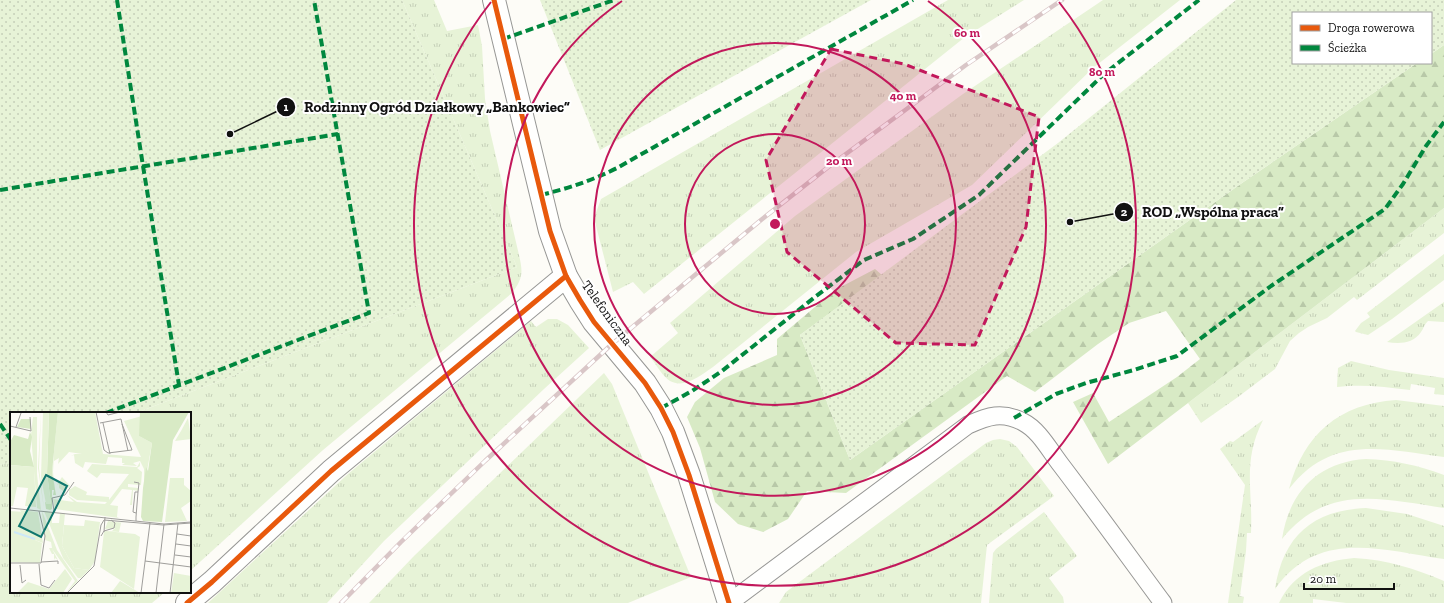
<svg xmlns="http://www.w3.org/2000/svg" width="1444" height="603" font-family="'Zilla Slab',serif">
  <defs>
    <pattern id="grass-tufts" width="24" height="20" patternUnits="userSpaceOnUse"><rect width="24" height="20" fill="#e7f3d7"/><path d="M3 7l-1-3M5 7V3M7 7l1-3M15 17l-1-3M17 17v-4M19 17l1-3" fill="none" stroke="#c5cfb8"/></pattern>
    <pattern id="forest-firs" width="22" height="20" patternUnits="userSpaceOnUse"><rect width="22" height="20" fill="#d8eac5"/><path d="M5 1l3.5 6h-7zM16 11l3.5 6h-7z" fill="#b8c8a8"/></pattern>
    <pattern id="garden-dots" width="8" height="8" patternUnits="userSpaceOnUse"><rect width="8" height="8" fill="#e7f3d7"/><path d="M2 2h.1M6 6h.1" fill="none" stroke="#c5cfb8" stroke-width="1.8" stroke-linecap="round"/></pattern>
  </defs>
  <rect width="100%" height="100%" fill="#fdfcf7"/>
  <!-- grass -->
  <g fill="url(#grass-tufts)">
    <path d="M402 0H434L447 31 478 25 482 46 485 99 490 131 519 255C523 272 523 279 512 293L323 450 190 571V413H136L517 267Z"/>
    <polygon points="948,0 1024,0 965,37 644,294 633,282 613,292 594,218 601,199"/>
    <path d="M1103 0H1180L1093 68 972 185 856 252 713 367C701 375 685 389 670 381 664 378 655 363 650 357L678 333 670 323 795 216 963 94Z"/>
    <polygon points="1444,208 1444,233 1357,300 1354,297 1327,318 1308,327 1299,333 1290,341 1275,369 1238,397 1201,423 1188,403"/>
    <polygon points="1444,254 1444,280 1392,319 1368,335 1356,332 1355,331 1361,323 1370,317 1367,313"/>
    <path d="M1444 302V322L1428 321C1424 325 1424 328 1421 332 1413 344 1399 344 1387 342Z"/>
    <polygon points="548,319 557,319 568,325 589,348 544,389 384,541 327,603 208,603 348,474 531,321 536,327"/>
    <path d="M1351 361 1389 370 1444 378V395L1434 394 1435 388 1411 384 1410 390C1385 387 1362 384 1337 387L1338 368Z"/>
    <polygon points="604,373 612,384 691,577 628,603 369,603 414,556"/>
    <path d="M1396 400 1444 406V457C1384 449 1331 434 1289 489 1304 434 1339 404 1396 400Z"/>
    <path d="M1263 420C1242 462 1253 489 1251 533H1247L1246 551 1240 596 1244 597 1243 603H1228L1245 485 1220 449 1230 441 1233 442Z"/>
    <polygon points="1000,439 1009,441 1017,447 1054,496 987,545 981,603 779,603 786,592 986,443 993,440"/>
    <path d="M1366 459C1393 460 1418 465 1444 475V508C1383 499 1327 483 1282 539 1289 492 1318 462 1366 459Z"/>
    <polygon points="11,461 11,592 165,592 152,603 0,603 0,465"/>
    <path d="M1366 508 1407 514 1444 526V559C1382 550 1318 528 1275 589 1283 536 1313 510 1366 508Z"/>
    <polygon points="1044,512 1077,556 1049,578 1063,597 1064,603 989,603 993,553 996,549"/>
    <path d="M1354 558C1388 560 1413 568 1444 581V603H1346L1313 599V603H1279C1294 572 1322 561 1354 558Z"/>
  </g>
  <!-- forest -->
  <polygon fill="url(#forest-firs)" points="1444,45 1444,208 1108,464 1073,402 1093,393 1109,422 1177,377 1200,359 1166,311 1129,323 1098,344 1035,392 1007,376 846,493 807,491 788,519 763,532 738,524 715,502 700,448 687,417 695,402 724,378 777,355 777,339 835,290 875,269 882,275 800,335 850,460 1242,183 1417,63 1431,63 1431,54"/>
  <!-- garden -->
  <g fill="url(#garden-dots)">
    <polygon points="0,0 402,0 517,267 136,413 11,413 11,461 0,465"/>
    <polygon points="540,0 871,0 600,150"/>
    <polygon points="1236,0 1444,0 1444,45 1431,54 1431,13 1293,13 1293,63 1417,63 1242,183 850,460 800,335 1058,143"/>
  </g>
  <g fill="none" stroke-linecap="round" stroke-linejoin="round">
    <!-- service casing -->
    <g stroke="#979795" stroke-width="19">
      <path id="service" d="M729 603 968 425C988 416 1002 411 1023 422 1039 430 1050 451 1061 465 1096 511 1129 557 1163 603"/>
    </g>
    <!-- minor casing -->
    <g stroke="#979795" stroke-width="24">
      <polyline id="minor" points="187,603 212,582 331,471 566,276"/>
    </g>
    <!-- tertiary casing -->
    <g stroke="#979795" stroke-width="24">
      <polyline id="tertiary" points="494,0 550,231 566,276 580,300 594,322 645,383 661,408 673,432 689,475 729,603"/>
    </g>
    <!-- service -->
    <use href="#service" stroke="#fffffe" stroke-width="17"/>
    <!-- minor -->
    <use href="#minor" stroke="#fffffe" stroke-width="22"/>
    <!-- tertiary -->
    <use href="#tertiary" stroke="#fffffe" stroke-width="22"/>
    <!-- rail casing -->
    <g stroke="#d9c6c7" stroke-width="4.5">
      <polyline id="rail" points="341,603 401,542 485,461 612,344 761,220 827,168 966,65 1062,0"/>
    </g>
    <!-- rail -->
    <use href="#rail" stroke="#fff" stroke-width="3" stroke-dasharray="9" stroke-linecap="butt"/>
    <!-- quiet -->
    <g stroke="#00873e" stroke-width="4" stroke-dasharray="8 4" stroke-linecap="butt">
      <polyline points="117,0 143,166 179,385"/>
      <polyline points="503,39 614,0"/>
      <polyline points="0,190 338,134"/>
      <path d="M541 195C569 188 591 181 617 168L913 0"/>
      <polyline points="661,408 692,391 722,371 815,297 864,260 913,239 979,195 1104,74 1199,0"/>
      <polyline points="106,413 369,313 314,0"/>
      <polyline points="1014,418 1056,394 1086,383 1134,370 1177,356 1271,286 1385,209 1403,184 1426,146 1444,122"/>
      <polyline points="0,424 11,440"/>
    </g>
    <!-- cycleway casing -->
    <g stroke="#fff" stroke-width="8">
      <g id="cycleway">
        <polyline points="494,0 550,231 566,276 580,300 594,322 645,383 661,408 673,432 689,475 729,603"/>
        <polyline points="187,603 212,582 331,471 566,276"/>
      </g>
    </g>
    <!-- cycleway -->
    <use href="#cycleway" stroke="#e8590c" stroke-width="5"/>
  </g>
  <!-- marked area -->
  <path fill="#c2185b" fill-opacity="0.2" stroke="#c2185b" stroke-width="3" stroke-dasharray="8 5" stroke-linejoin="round" d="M831 49 904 64 1039 117 1026 227 975 345 896 343 787 252 766 160Z"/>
  <!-- distance rings -->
  <g fill="none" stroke="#c2185b" stroke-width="2">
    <circle cx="775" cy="224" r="90"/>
    <circle cx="775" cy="224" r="181"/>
    <path d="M928 1A271 271 0 1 1 622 1"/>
    <path d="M1059 2A361 361 0 1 1 491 2"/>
  </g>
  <g text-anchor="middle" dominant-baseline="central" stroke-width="4" stroke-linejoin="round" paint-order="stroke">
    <!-- street labels -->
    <g font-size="14" fill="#111" stroke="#fff">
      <text transform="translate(607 313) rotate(54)">Telefoniczna</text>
    </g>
  </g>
  <!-- overview -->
  <g transform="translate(10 412)">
    <rect width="181" height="181" fill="#fdfcf7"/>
    <path d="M27 0V62L31 98 27 96 21 23 23 5H27ZM31 0 29 56 34 97 28 56ZM48 0H85L93 42 131 45 114 9 132 4 129 24 142 31 134 76V57L130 49 123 51 127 54 112 53 115 51H112V46L98 45 96 52 75 50 73 56 65 51 64 43 61 44 65 42H72L59 40 48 52 49 46 44 49V41L43 60 45 79 42 60ZM178 6 181 27 165 29 171 19ZM130 50V54L127 56 132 60 131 73 118 72V75L128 76V79L123 78 122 93H120L122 78 112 77 100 93 108 94 107 105 109 106 45 97 43 87 64 90 57 83 67 90 95 92 97 90 67 88 59 83V78L65 74 77 80 76 83 99 85V88L119 62 91 61 87 66 77 59 82 52 127 55ZM52 65 60 74 55 78 56 81 49 76V72L47 73ZM160 66H174V73L181 79V89L171 96 177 109 155 110ZM10 98 28 100 33 131 25 128ZM32 99 47 138 68 169 56 181 65 169 42 137 48 148 45 146 44 148V142H42L39 136H42L41 130 35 128ZM34 99 42 100V111H49L50 101H55L52 134 64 156 79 158 71 166H68L53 146ZM98 109 105 110 115 111H111L109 120 95 119H102L105 116 95 117ZM110 169 130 181H101Z" fill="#e7f3d7"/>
    <path d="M39 0H48L42 60 46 83H43L44 78H42V97L40 98 36 97 35 90 41 92 37 61ZM130 0H179L163 28 152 110 133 109 131 105 133 76 136 55 138 59 142 31 129 24ZM11 7H21V17L7 15ZM20 20 22 25 20 39 24 55 0 53V30L4 23 18 27Z" fill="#d8eac5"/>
    <path d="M33 0H39L37 61 41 92H36L31 65ZM0 53 24 55 26 95 15 94 18 76 7 75 3 94H0ZM0 99 28 101 25 128 32 131 30 151 0 150ZM75 108 90 110 85 149 79 158 64 156 52 134 54 113 74 114ZM96 119 125 122 130 125 124 177 90 155 94 120ZM55 157 62 167 53 181H0L8 180 18 170 39 177ZM164 161 181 164V181H161Z" fill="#e7f3d7"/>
    <path fill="none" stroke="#cde8f7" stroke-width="2" d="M4 120 25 127"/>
    <path fill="none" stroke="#9f9e9b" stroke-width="1" d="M86 0 94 38 98 41 122 38 112 12M96 0 98 3 110 0M90 11 111 7 118 39M93 11 100 42M0 14 21 19 20 5M6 15 11 1M124 70 129 71 128 80M0 96 154 112 181 110M44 99 42 86 55 83 64 70M126 109V105L128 80H125L123 100 126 101M94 120 95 105M167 122 181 124M91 124 94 119 104 116 105 111 101 108M166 132 181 134M165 143 181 145M135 149 181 155M31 150 48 149V152M0 151H31L35 124 29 99M29 152 31 173 39 176 45 168M10 153 12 171 16 168M57 181 84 154 91 113 94 108 153 113 181 111M131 181 140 111M146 181 154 112M160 181 168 111"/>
    <path fill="#0f766e" fill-opacity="0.15" stroke="#0f766e" stroke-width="2" d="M36 63 57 74 31 125 9 114Z"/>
    <rect width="181" height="181" fill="none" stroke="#111" stroke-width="2"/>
  </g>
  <circle cx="775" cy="224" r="6" fill="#c2185b" stroke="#fff" stroke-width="2"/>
  <g font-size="12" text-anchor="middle" font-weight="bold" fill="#c2185b" stroke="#fff" stroke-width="4" stroke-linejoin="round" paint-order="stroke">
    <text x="967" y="37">60 m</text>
    <text x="1102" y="76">80 m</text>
    <text x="903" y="100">40 m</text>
    <text x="839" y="165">20 m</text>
  </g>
  <!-- callouts -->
  <path fill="none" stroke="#111" stroke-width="1.5" d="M230 134L286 107M1070 222L1124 212"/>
  <g fill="#111" stroke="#fff" stroke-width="1.5">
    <circle cx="230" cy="134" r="4"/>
    <circle cx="1070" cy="222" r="4"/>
    <circle cx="286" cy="107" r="10"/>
    <circle cx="1124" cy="212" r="10"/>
  </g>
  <g font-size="12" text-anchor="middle" font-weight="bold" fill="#fff">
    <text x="286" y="111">1</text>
    <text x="1124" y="216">2</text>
  </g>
  <g font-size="15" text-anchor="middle" font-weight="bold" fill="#111" stroke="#fff" stroke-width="4" stroke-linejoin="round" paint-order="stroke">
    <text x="437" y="112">Rodzinny Ogród Działkowy „Bankowiec”</text>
    <text x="1213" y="217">ROD „Wspólna praca”</text>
  </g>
  <!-- legend -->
  <rect x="1292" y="12" width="140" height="52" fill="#ffffff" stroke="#a0a0a0"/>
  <rect x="1300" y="25" width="20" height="6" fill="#e8590c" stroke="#a0a0a0"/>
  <text x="1328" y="32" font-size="12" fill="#111111">Droga rowerowa</text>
  <rect x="1300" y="45" width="20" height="6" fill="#00873e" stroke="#a0a0a0"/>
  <text x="1328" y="52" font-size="12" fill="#111111">Ścieżka</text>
  <!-- scale -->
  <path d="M1304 583v6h90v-6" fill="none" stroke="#111111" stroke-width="2"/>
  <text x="1310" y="583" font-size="12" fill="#111111" stroke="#ffffff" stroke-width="3" paint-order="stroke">20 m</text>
</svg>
